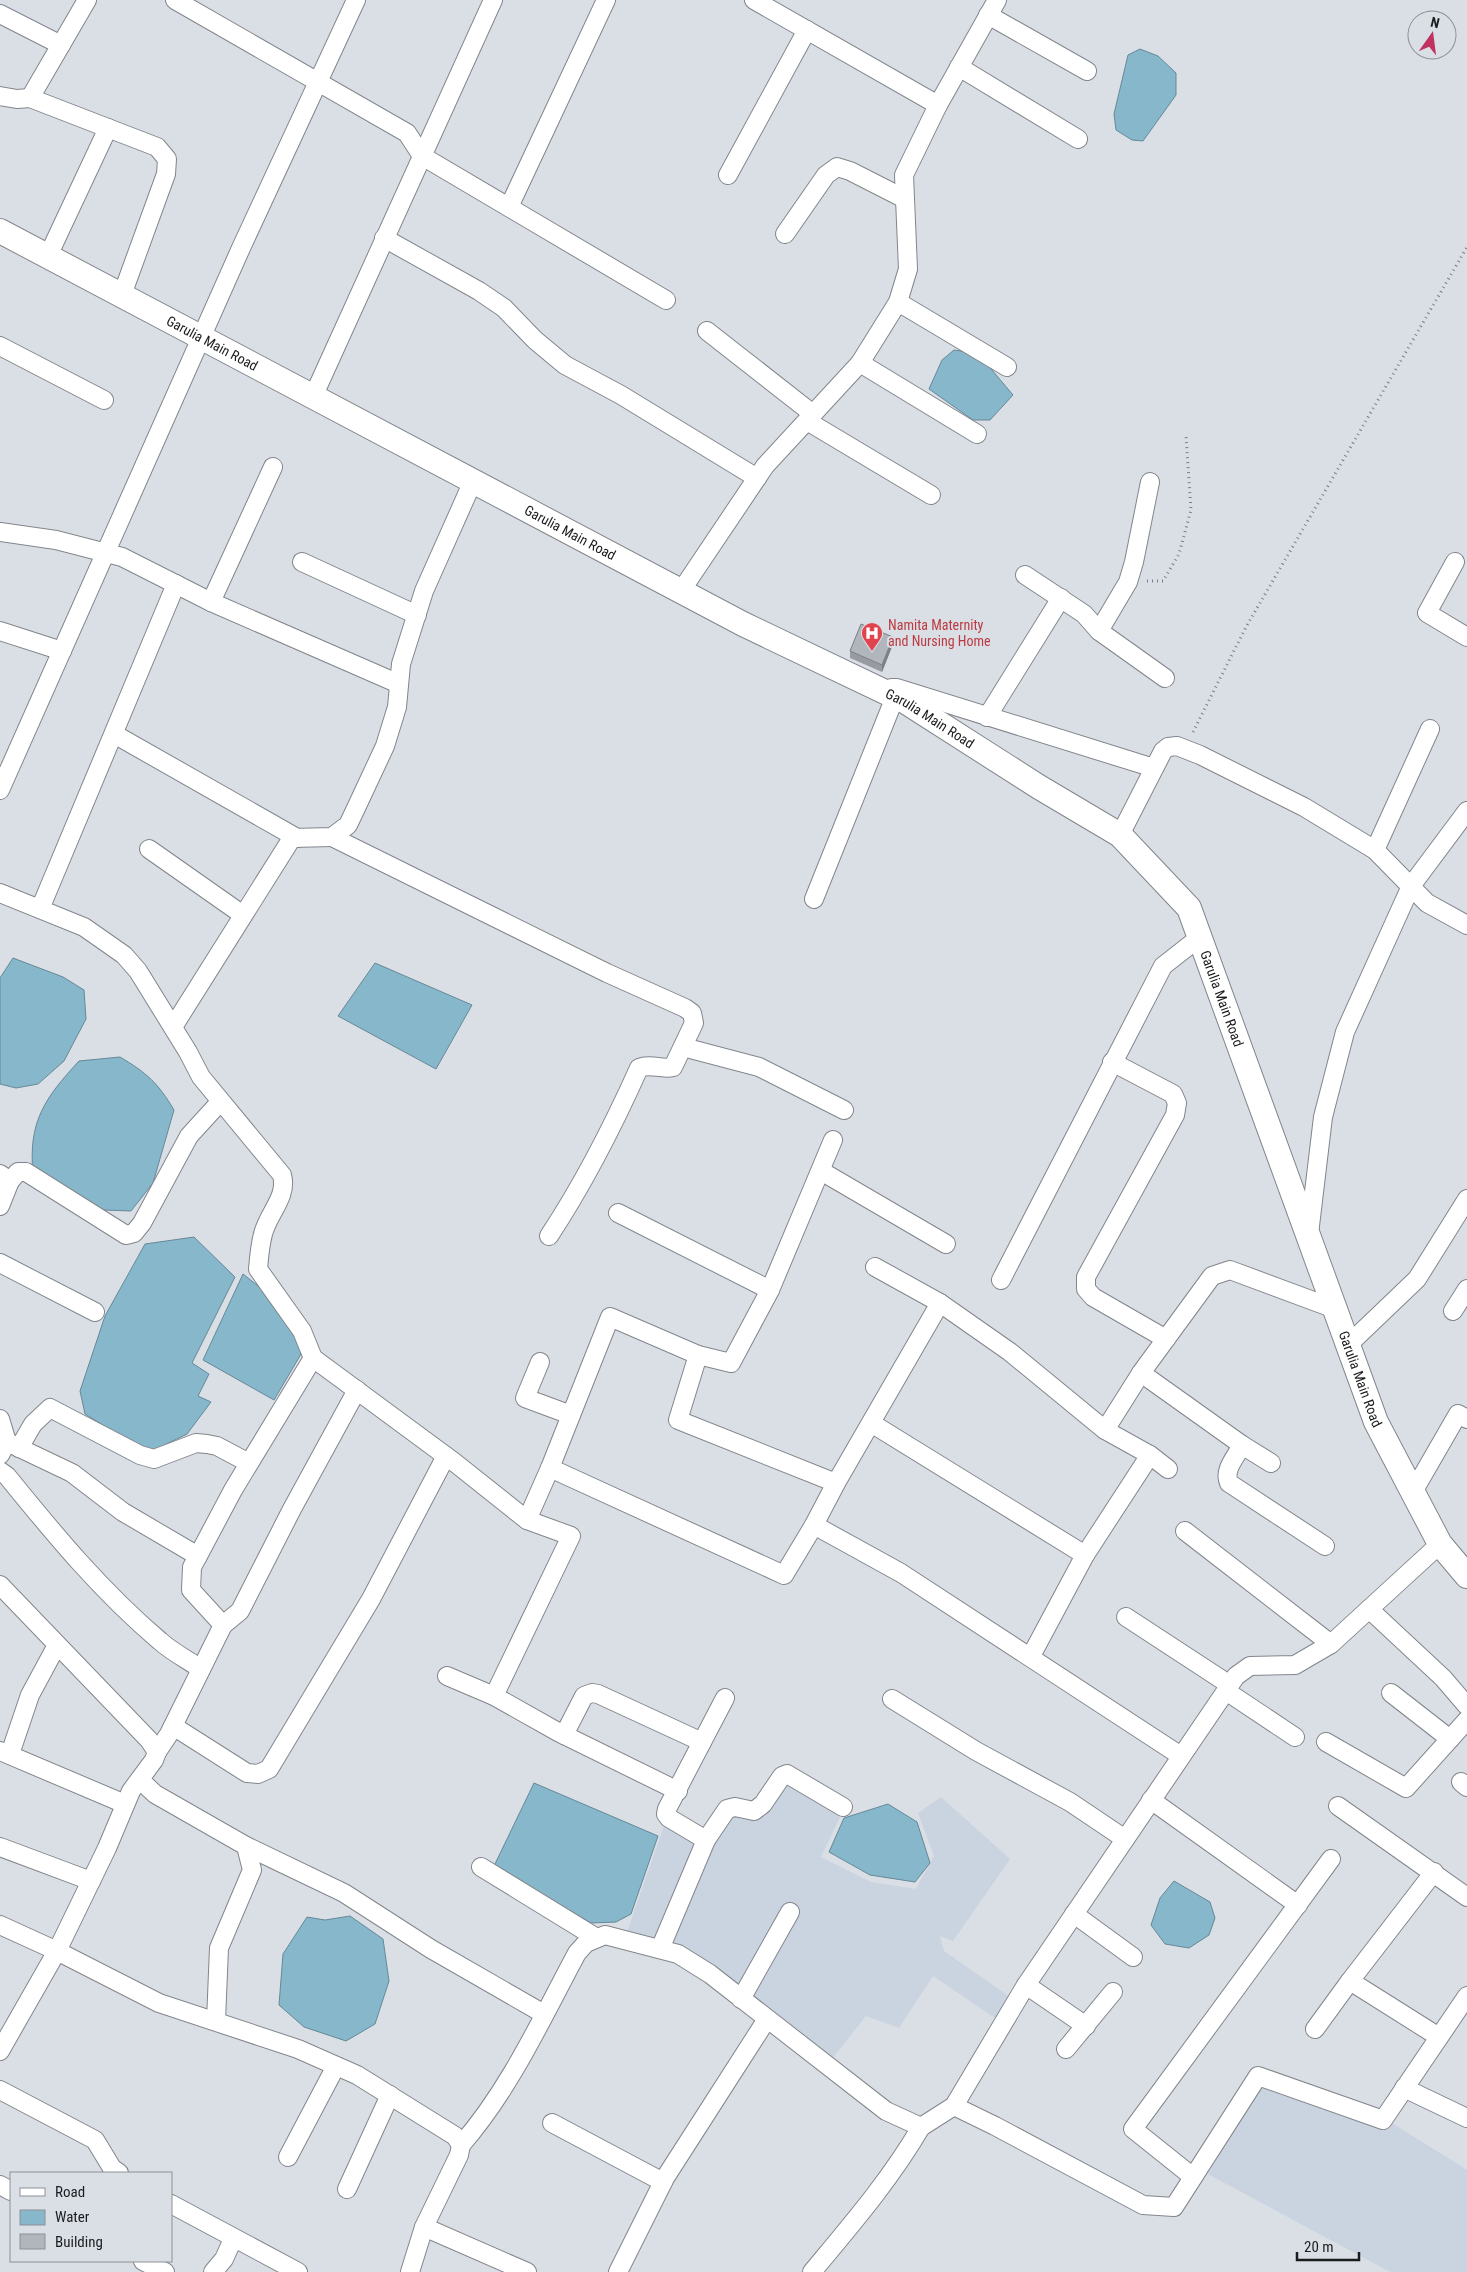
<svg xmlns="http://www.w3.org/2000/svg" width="1467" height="2272" font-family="'Roboto Condensed',sans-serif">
  <rect width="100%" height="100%" fill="#dadfe6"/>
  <!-- built -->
  <g fill="#cad3e0">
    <polygon points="785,1775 840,1817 821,1857 871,1882 916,1889 934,1856 918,1813 941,1797 1010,1859 953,1941 940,1936 944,1951 1010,1997 998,2020 933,1976 899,2028 866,2016 832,2059 627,1932 665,1823 709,1840 728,1813 757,1821"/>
    <polygon points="1261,2086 1392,2123 1467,2170 1467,2272 1390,2272 1208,2174"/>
  </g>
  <!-- water -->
  <g fill="#86b7cb" stroke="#668897">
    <polygon points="1140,49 1158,56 1176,73 1176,95 1143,141 1132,140 1116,130 1114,114 1128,55"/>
    <polygon points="954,350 969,352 986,363 1013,395 990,420 973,420 929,389 942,360"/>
    <polygon points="13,958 63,977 84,990 86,1019 64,1061 38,1084 16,1088 0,1084 0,978"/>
    <polygon points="375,963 472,1005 436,1069 338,1016"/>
    <path d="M120 1057C147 1073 158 1083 174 1110L153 1183 131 1211 104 1210 33 1174C28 1121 45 1098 79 1061Z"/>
    <polygon points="194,1237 235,1277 192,1363 209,1374 198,1396 211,1402 187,1434 148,1453 85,1414 80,1391 105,1316 145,1244"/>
    <polygon points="243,1274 278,1302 297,1324 301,1354 274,1400 203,1360"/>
    <polygon points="534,1783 658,1836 631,1914 616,1922 591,1923 494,1866"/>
    <polygon points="888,1804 917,1822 930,1863 915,1882 870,1875 829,1852 844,1818"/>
    <polygon points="1174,1881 1210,1902 1215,1918 1209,1935 1189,1948 1165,1944 1151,1925 1160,1898"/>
    <polygon points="350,1916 383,1939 389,1981 375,2024 346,2041 304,2027 279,2005 283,1954 307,1917 325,1920"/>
  </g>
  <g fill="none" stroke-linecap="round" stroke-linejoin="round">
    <!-- street casing -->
    <g stroke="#82868c" stroke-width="20">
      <g id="street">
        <polyline points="175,0 407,133 422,156 666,300"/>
        <polyline points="754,0 938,105"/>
        <polyline points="0,14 61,45"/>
        <polyline points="988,15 1087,71"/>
        <polyline points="959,67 1078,139"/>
        <polyline points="0,96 17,99 30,98 157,147 167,159 166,174 122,295"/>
        <polyline points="30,98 87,0"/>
        <polyline points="728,175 807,30"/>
        <polyline points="509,207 606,0"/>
        <polyline points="785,234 826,175 837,167 850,171 905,199"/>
        <polyline points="384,238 479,291 504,308 535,340 565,365 621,395 757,478"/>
        <polyline points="48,256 108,128"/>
        <polyline points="898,302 1007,367"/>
        <polyline points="707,331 813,414"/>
        <polyline points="0,346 104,400"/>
        <polyline points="860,363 977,434"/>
        <polyline points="313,397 493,0"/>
        <polyline points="807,421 931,495"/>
        <polyline points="0,532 56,540 122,557 211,602 399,684"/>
        <polyline points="302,562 417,615"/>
        <polyline points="1455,562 1427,613 1467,637"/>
        <polyline points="1025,575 1084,614 1099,631 1165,678"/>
        <polyline points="681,591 765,466 860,363 898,302 908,269 904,175 938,105 997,0"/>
        <polyline points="211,602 273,467"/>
        <polyline points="0,631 62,651"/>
        <polyline points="1099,631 1128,582 1134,562 1150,482"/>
        <polyline points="891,688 897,688 1154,768"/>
        <polyline points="987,717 1061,598"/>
        <polyline points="114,734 297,838"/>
        <polyline points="0,790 241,248 356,0"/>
        <polyline points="1120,835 1163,751 1168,747 1177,746 1200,755 1304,807 1375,850 1427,903 1467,925"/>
        <path d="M332 837 607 973 685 1008 692 1013 694 1023 673 1067C661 1070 651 1063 639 1068 613 1126 584 1183 549 1236"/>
        <polyline points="149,849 243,915"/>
        <polyline points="1375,850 1430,729"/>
        <path d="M0 893 84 927 124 955 138 971 188 1052 201 1077 282 1175C288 1197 268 1213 263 1234 260 1245 259 1257 258 1269L302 1331 313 1358 454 1462 527 1520 550 1468 610 1317 698 1355 678 1420 836 1483"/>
        <polyline points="814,899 895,697"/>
        <polyline points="40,909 176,584"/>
        <polyline points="173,1027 292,838 332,837 348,825 357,806 385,746 397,707 401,664 424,591 473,481"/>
        <polyline points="683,1047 759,1067 844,1110"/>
        <polyline points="1112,1062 1173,1094 1177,1103 1175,1115 1086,1277 1086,1289 1093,1297 1166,1339"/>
        <polyline points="821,1171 946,1244"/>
        <polyline points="0,1174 10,1181 0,1206"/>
        <polyline points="10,1181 18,1172 26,1172 126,1235 134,1233 142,1223 189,1136 220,1102"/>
        <polyline points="618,1213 770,1290"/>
        <polyline points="1309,1234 1323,1117 1345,1032 1411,886 1467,811"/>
        <polyline points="0,1263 95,1312"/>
        <polyline points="875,1267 940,1303 1010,1352 1105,1430 1150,1455 1168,1469"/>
        <polyline points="1001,1280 1163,966 1200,937"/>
        <polyline points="1453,1311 1467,1289"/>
        <polyline points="1348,1345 1417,1279 1467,1199"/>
        <polyline points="698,1355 731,1363 770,1290 833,1140"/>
        <polyline points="540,1362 525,1398 571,1415"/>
        <polyline points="0,1419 7,1442"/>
        <polyline points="871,1423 1085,1555"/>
        <polyline points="1105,1430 1141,1373"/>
        <path d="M1242 1445C1236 1457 1223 1470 1229 1483L1325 1546"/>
        <polyline points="19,1448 33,1424 50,1408 140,1455 154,1459 196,1443 207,1444 217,1446 249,1463"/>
        <polyline points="0,1455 7,1442 72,1473 123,1512 198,1556"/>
        <polyline points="1271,1463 1242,1445 1141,1373 1212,1276 1230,1270 1335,1309"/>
        <polyline points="550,1468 784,1575 814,1525 836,1483 940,1303"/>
        <path d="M0 1471 7 1476C54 1534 102 1592 160 1641 172 1652 188 1660 201 1669"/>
        <polyline points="1413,1492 1458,1414 1467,1419"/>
        <polyline points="814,1525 901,1573 1181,1756"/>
        <polyline points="1185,1531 1331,1644"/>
        <polyline points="0,1585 149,1740 157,1752 154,1760 131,1791 107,1848 57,1951 0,2051"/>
        <polyline points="1369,1609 1443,1678 1467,1706"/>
        <polyline points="1126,1617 1230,1685"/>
        <polyline points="223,1625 240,1611 292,1509 357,1390"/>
        <polyline points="1031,1656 1085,1555 1150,1455"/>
        <polyline points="447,1676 494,1696 558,1732 678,1791"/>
        <polyline points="1226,1691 1295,1737"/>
        <polyline points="1391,1693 1450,1739"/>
        <polyline points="494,1696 571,1536 527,1520"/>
        <polyline points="892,1699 976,1751 1070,1802 1125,1839"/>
        <polyline points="173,1726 247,1773 258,1774 269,1769 371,1599 446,1456"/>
        <polyline points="564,1735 584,1696 592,1693 598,1694 702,1742"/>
        <polyline points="1326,1742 1406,1788 1467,1720"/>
        <polyline points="0,1751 125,1804"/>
        <polyline points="157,1752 169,1734 223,1625 191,1590 192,1567 198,1556 233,1490 313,1358"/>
        <polyline points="10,1754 30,1695 57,1645"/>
        <polyline points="140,1780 155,1794 246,1846 252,1870 219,1948 216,2021"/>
        <polyline points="1461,1782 1467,1787"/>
        <polyline points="1151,1800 1298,1905"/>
        <polyline points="1338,1806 1467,1897"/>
        <polyline points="706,1840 727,1809 735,1807 754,1811 763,1804 782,1776 787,1774 843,1807"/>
        <polyline points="246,1846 344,1893 431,1949 544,2014"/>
        <polyline points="0,1847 91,1881"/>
        <polyline points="481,1867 595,1937"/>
        <polyline points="1074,1914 1133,1957"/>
        <polyline points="0,1925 57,1951 159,2003 298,2049 357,2075 455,2136 461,2145 459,2155 424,2227 410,2272"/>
        <polyline points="660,1949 706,1840 669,1818 666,1814 667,1809 725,1698"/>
        <polyline points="1350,1981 1439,2037"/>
        <polyline points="1026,1985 1086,2026"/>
        <polyline points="741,1999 790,1912"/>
        <polyline points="1315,2029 1350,1981 1434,1872"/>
        <polyline points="1066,2049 1113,1992"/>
        <polyline points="1404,2088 1467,2118"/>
        <polyline points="0,2090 95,2140 112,2168 119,2173"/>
        <polyline points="954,2106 995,2126 1143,2205 1174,2207 1258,2076 1383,2120 1467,1996"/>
        <polyline points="552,2123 663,2182"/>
        <path d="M461 2145C510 2089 542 2018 577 1953L586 1943 605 1935 678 1954 710 1974 886 2111 921 2127 954 2106 1026 1985 1236 1676 1250 1666 1295 1665 1331 1644 1440 1544"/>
        <polyline points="288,2157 336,2066"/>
        <polyline points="1193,2177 1133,2129 1331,1859"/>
        <polyline points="0,2185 11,2191"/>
        <polyline points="347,2189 390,2095"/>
        <polyline points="171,2204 298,2272"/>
        <polyline points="424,2227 527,2272"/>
        <polyline points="143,2261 165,2272"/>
        <polyline points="213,2272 224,2259 233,2239"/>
        <polyline points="618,2272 665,2178 767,2019"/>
        <path d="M812 2272C851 2225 890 2180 921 2127"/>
      </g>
    </g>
    <!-- secondary casing -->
    <g stroke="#82868c" stroke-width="26">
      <g id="secondary">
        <path id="s1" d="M0 231 743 624 906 702 1039 787 1120 835 1189 908 1376 1422 1440 1544 1467 1576"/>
      </g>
    </g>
    <!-- path -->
    <g stroke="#7c7f84" stroke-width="3" stroke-dasharray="1 4" stroke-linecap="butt">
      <polyline points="1147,581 1163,581 1179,554 1191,510 1186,436"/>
      <polyline points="1193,732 1246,627 1467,247"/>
    </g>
    <!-- street -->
    <use href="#street" stroke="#fff" stroke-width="18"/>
    <!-- secondary -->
    <use href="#secondary" stroke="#fff" stroke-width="24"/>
  </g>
  <!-- wall -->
  <polygon fill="#989ca2" points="893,644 882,672 850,658 850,651"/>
  <!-- shaded-wall -->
  <polygon fill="#7c7f84" points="893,637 893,644 882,672 882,665"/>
  <!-- building -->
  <polygon fill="#b1b5bc" stroke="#7c7f84" points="861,624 893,637 882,665 850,651"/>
  <!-- icons -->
  <defs>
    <g id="hospital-pin" transform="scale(1.125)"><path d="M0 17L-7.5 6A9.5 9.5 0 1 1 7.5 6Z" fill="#e0444e" stroke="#dadfe6"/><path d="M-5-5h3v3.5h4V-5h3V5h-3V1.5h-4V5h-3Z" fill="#fff"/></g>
  </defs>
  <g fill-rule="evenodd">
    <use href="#hospital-pin" x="872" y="633"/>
  </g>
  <g text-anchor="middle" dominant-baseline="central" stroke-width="4" stroke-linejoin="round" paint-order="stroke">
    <!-- street labels -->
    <g font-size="14" fill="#1a1c1e" stroke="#dadfe6">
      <text stroke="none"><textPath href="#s1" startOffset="240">Garulia Main Road</textPath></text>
      <text stroke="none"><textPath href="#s1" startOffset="645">Garulia Main Road</textPath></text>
      <text stroke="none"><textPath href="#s1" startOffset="1050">Garulia Main Road</textPath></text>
      <text stroke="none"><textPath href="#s1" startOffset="1470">Garulia Main Road</textPath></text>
      <text stroke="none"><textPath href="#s1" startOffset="1875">Garulia Main Road</textPath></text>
    </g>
    <!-- health labels -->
    <g font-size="14" fill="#be3a42" stroke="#dadfe6" text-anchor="start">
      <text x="888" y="625">Namita Maternity<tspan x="888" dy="16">and Nursing Home</tspan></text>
    </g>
  </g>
  <!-- legend -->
  <rect x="10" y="2172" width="162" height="90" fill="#dadfe6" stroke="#8d9196"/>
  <rect x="20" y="2188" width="25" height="8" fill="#ffffff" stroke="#8d9196"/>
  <text x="55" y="2197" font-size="15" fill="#1a1c1e">Road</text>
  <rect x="20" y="2210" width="25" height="15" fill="#86b7cb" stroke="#8d9196"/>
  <text x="55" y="2222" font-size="15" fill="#1a1c1e">Water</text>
  <rect x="20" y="2234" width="25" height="15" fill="#b1b5bc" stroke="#8d9196"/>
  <text x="55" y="2247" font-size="15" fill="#1a1c1e">Building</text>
  <!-- north arrow -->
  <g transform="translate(1432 35) rotate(14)"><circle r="24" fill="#dadfe6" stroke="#8d9196"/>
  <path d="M0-4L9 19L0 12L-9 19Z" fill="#c0325f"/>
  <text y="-8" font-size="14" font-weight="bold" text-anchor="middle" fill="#1a1c1e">N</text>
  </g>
  <!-- scale -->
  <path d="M1297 2252v8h62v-8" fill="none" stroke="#1a1c1e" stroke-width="2.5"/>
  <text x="1304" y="2252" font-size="15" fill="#1a1c1e" stroke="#dadfe6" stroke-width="4" paint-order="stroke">20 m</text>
</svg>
